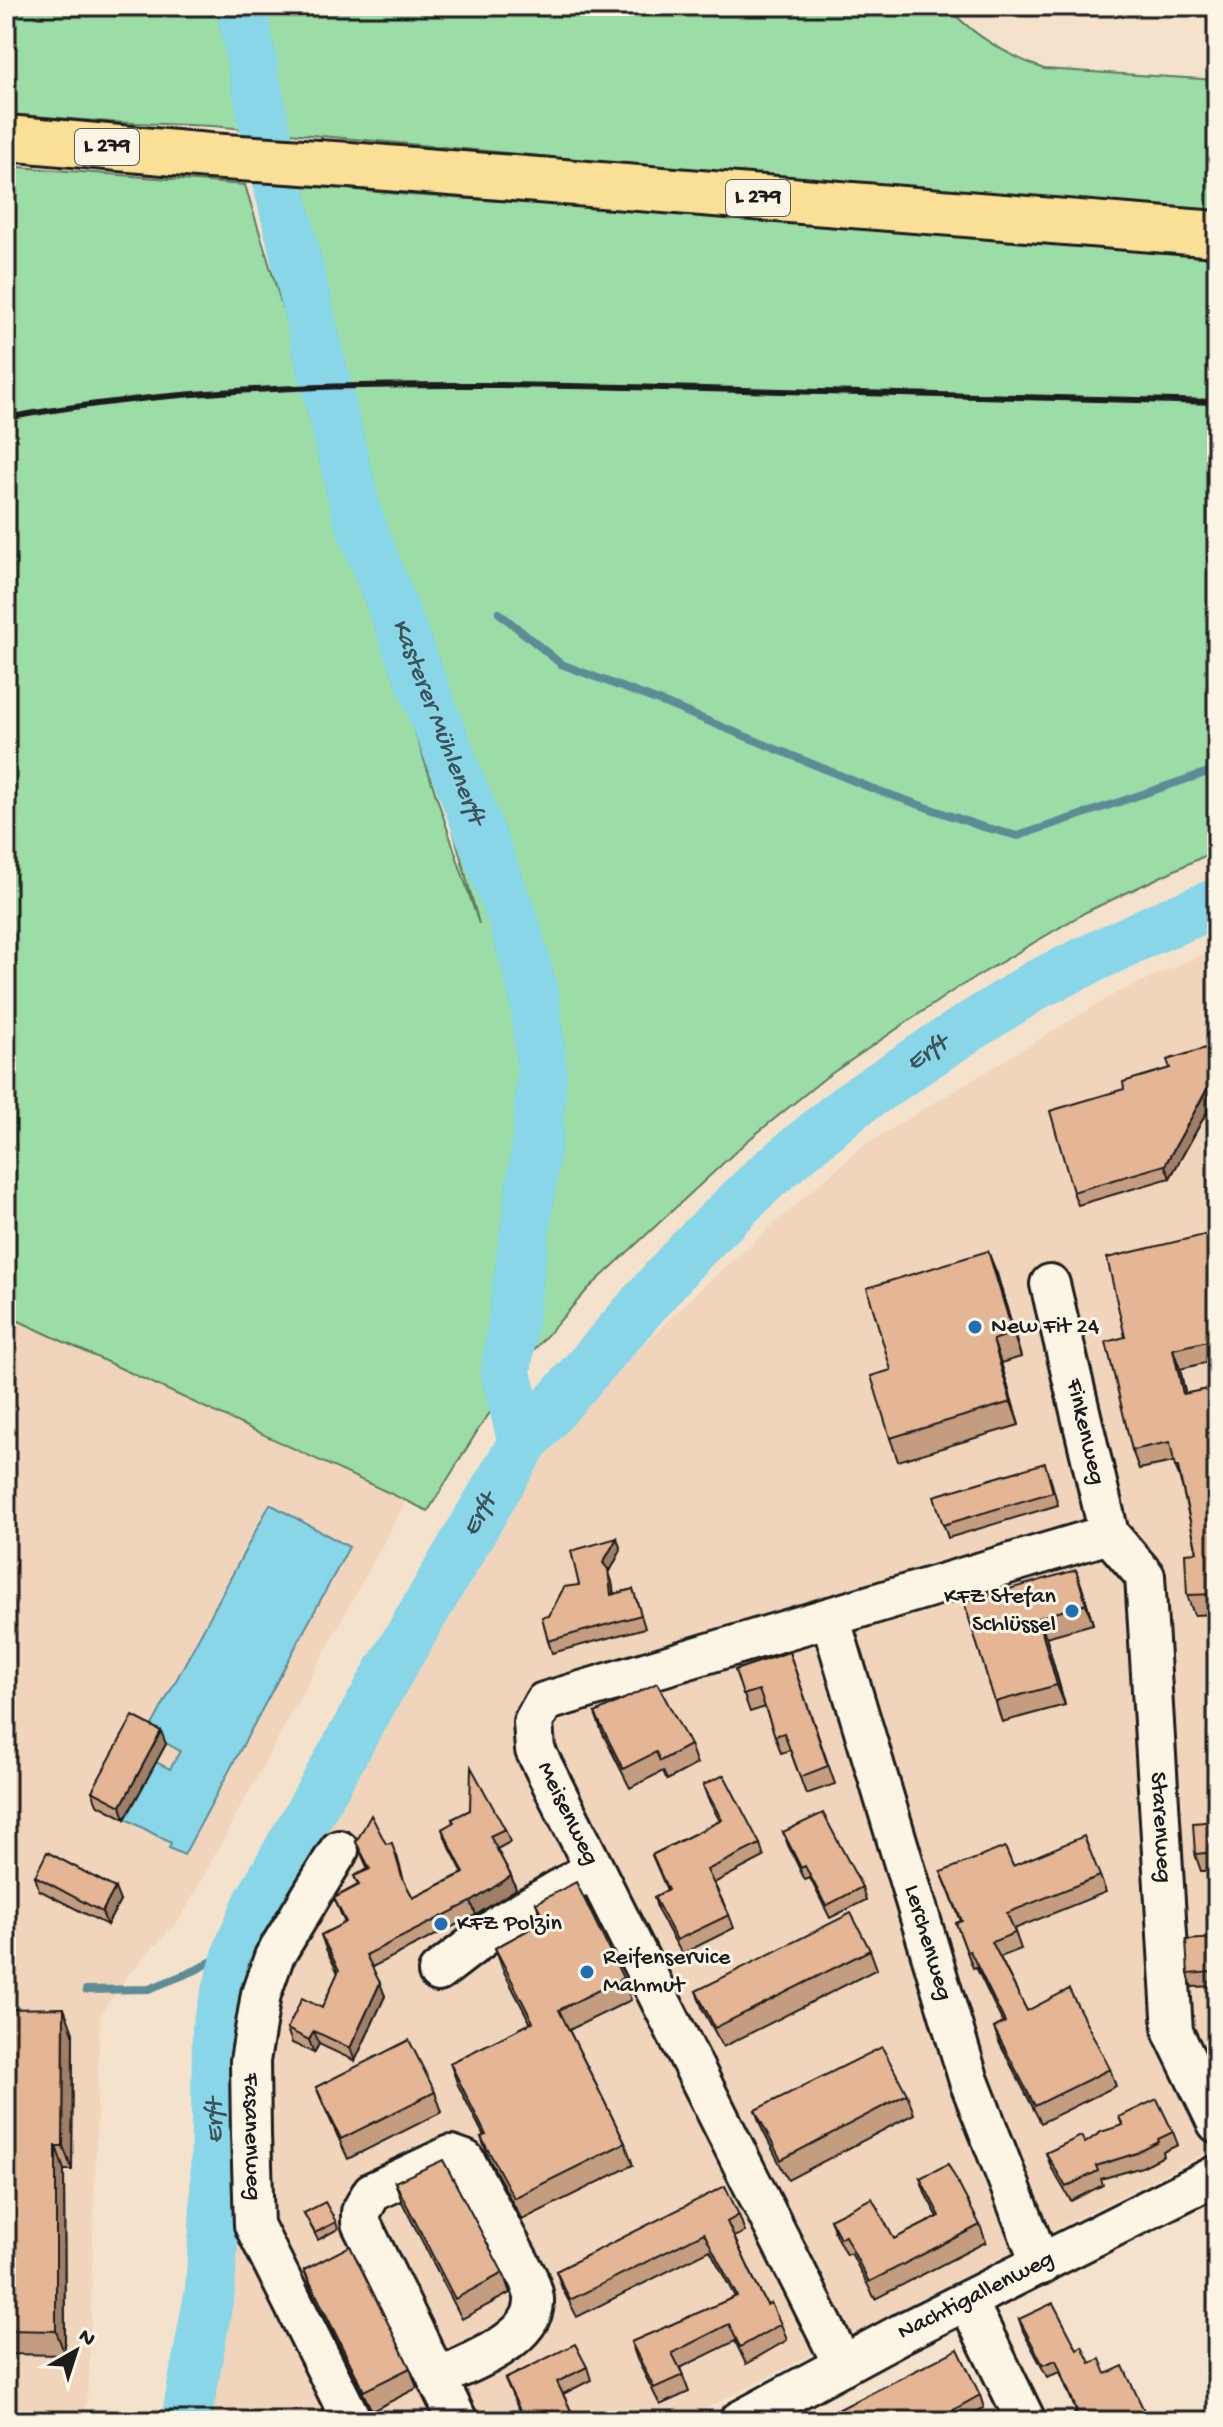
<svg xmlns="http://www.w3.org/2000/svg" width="1223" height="2427" font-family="'Gochi Hand',sans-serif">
  <rect width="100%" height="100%" fill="#f5e2cd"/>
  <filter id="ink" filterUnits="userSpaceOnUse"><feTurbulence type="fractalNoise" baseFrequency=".0125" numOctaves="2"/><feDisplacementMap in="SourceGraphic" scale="16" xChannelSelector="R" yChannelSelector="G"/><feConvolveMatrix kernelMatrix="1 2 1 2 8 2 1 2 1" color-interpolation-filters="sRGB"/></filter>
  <g filter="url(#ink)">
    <!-- built -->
    <g fill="#f0d5bc">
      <polygon points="1217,948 1217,2147 682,2421 204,2421 220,2292 237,2021 254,1948 398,1682 559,1432 632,1355 708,1282 861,1147 1116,993"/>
      <polygon points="6,1315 407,1499 181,1918 129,1974 100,2014 89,2377 84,2421 6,2421"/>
    </g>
    <!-- green -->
    <g fill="#9bdca7" stroke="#5c7c62" stroke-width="2">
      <path d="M6 6H947C972 35 1007 55 1044 69L1217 80V218L212 126 110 122 6 114Z"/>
      <polygon points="6,166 245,185 304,377 341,510 479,924 365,509 284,183 409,195 1217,248 1217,850 1086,912 954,990 825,1078 746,1142 588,1289 531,1353 478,1430 428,1511 6,1315"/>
    </g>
    <!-- water -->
    <polygon fill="#88d6e7" stroke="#5d8c96" stroke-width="2" points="270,1504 349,1547 184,1855 169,1848 171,1843 126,1819 156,1762 170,1769 180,1751 148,1733"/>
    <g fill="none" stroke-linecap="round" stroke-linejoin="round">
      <!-- stream -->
      <g stroke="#5d8c96" stroke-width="8">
        <polyline points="499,613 561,664 664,703 871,788 983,827 1018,836 1217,769"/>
        <polyline points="86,1990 149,1989 196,1970 240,1946"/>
      </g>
      <!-- river -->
      <g stroke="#88d6e7" stroke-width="50">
        <path id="s1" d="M241 6 264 124 357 515 513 919 534 994 542 1070 537 1140 506 1373 523 1443"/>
        <path id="s2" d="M186 2421 210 2290 215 2210 217 2026 240 1946 257 1906 391 1668 523 1443 689 1252 767 1176 852 1105 943 1044 1036 985 1153 929 1217 903"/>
      </g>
      <!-- minor casing -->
      <g stroke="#1c1c1c" stroke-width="44">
        <g id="minor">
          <path id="s3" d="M1050 1284 1109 1534 1145 1576 1173 2032 1217 2123"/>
          <path id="s4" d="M830 1617 969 2081 1041 2265"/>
          <path id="s5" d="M339 1850 274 1957 261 1994 250 2061 251 2134 254 2225 352 2421"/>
          <polyline points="438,1972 503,1922 594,1869"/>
          <polyline points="968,2302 1026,2421"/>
          <polyline points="843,2365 535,1750 533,1722 544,1702 1109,1534"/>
          <path d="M438 2377C467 2365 533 2340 534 2302 535 2294 530 2285 528 2278L465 2160 451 2155 372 2192 361 2212V2223L458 2421"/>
          <path id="s6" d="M739 2421 902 2333 1217 2175"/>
        </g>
      </g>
      <!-- major casing -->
      <g stroke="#1c1c1c" stroke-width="50">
        <polyline id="major" points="6,138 209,156 349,165 1217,234"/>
      </g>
      <!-- minor -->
      <use href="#minor" stroke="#fcf5e5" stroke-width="38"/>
      <!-- major -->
      <use href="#major" stroke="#fadf96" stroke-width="44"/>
      <!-- rail -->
      <path stroke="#1c1c1c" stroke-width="6" d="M6 418C220 379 446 383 663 388 847 393 1032 397 1217 402"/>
    </g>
    <!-- wall -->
    <g fill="#c49d80" stroke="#1c1c1c" stroke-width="2">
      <polygon points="1212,1046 1217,1062 1217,1094 1170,1178 1078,1205 1073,1192 1124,1089 1170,1068"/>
      <polygon points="1217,1232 1217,1360 1180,1369 1185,1394 1217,1387 1217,1614 1194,1615 1187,1595 1197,1552 1182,1486 1174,1462 1139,1469 1132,1450 1125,1337"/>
      <polygon points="997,1274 1021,1357 1001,1363 1019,1425 898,1461 890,1438 891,1370"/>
      <polygon points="1050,1477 1058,1505 948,1538 934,1496"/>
      <polygon points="621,1550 609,1573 612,1582 614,1594 633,1589 645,1628 552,1653 548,1641 549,1616 579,1585"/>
      <polygon points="1083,1590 1093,1624 1046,1637 1065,1705 1002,1722 964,1602"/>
      <polygon points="789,1652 835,1784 806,1794 790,1750 781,1753 765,1707 750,1712 735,1670"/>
      <polygon points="595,1713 690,1745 697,1764 667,1780 663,1771 630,1788 602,1732"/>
      <polygon points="166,1744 125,1819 97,1804 92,1791"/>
      <polygon points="703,1785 760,1844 764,1857 714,1883 729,1915 734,1928 682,1954 658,1911 654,1897 667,1890 652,1855 720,1821 708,1799"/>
      <polygon points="452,1819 505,1829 510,1842 497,1849 511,1876 516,1889 476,1915 372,1967 385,1996 355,2061 319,2044 314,2053 292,2043 287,2029 322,2008 338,1973 326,1949 321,1935 345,1923 334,1898 358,1885 354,1876 368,1869 356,1842 386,1844 397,1856 404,1881 413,1898 463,1873 447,1842 442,1829 453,1823"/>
      <polygon points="1217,1821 1217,1871 1201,1871 1195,1854"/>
      <polygon points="783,1832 862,1887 866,1900 830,1918 810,1878 805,1880 788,1845"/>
      <polygon points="1013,1866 1100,1876 1106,1892 1014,1929 1021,1949 1000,1957 1027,2011 1110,2069 1116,2086 1041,2123 1000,2044 994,2028 1003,2023 976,1967 973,1968 956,1923 961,1921 941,1872"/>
      <polygon points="35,1876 120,1901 107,1925 39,1890"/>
      <polygon points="536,1903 623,1978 631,2000 569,2030 625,2143 633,2165 522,2220 489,2159 481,2137 484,2136 458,2085 450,2063 531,2024 503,1970 495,1948 543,1922"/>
      <polygon points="1217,1938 1217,1986 1192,1987 1188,1974"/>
      <polygon points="870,1950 877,1969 723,2047 703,2010 696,1991"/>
      <polygon points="6,2009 73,2033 72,2170 64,2170 65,2355 6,2354"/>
      <polygon points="316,2087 435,2092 442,2112 348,2159 324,2106"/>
      <polygon points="907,2094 914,2114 788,2180 762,2129 755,2110"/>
      <polygon points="1119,2117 1173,2132 1178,2145 1163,2152 1164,2156 1142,2167 1101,2179 1103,2185 1071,2201 1051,2167 1046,2153 1085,2143 1122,2125"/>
      <polygon points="920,2178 980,2225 986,2242 875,2299 851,2253 846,2255 836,2236 830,2219 894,2239 938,2217 926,2195"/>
      <polygon points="395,2182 503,2273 510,2293 462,2319 402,2202"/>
      <polygon points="304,2213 336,2222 338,2229 318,2240"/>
      <polygon points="739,2215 745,2232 734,2237 757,2286 767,2305 781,2324 787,2340 746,2364 735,2341 680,2368 689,2392 660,2405 637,2359 631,2342 735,2297 710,2250 577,2317 562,2288 556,2271"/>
      <polygon points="304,2270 410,2368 417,2388 372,2411 311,2289"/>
      <polygon points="1019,2319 1077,2349 1090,2363 1106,2374 1149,2421 1078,2421 1074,2412 1076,2411 1060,2372 1047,2377 1023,2331"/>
      <polygon points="587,2367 591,2380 563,2394 576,2421 524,2421 505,2379"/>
      <polygon points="980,2395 984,2408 959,2421 816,2421"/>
    </g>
    <!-- shaded-wall -->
    <g fill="#a07f68" stroke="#1c1c1c" stroke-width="2">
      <polygon points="1217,1071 1217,1094 1170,1178 1165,1165"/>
      <polygon points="988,1251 997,1274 1021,1357 1013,1333"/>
      <polygon points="993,1340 1001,1363 1019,1425 1011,1402"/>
      <polygon points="1173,1349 1180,1369 1190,1414 1183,1394"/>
      <polygon points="617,1538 621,1550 609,1573 612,1582 615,1607 611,1595 603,1563"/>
      <polygon points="1076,1570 1083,1590 1093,1624 1086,1604"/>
      <polygon points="1038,1618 1046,1637 1065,1705 1057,1685"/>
      <polygon points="161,1731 166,1744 125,1819 121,1806"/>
      <polygon points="511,1876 516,1889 476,1915 471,1902"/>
      <polygon points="115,1888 120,1901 107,1925 102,1912"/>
      <polygon points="380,1983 385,1996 355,2061 350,2048"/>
      <polygon points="64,2008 73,2033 72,2170 63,2146"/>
      <polygon points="314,2031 319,2044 314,2053 309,2040"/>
      <polygon points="56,2146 64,2170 65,2355 56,2331"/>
    </g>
    <!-- building -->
    <g fill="#e4b695" stroke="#1c1c1c" stroke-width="2">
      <polygon points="1212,1046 1217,1066 1217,1071 1165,1165 1073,1192 1050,1111 1124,1089 1123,1082 1170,1068 1167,1060"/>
      <polygon points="1217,1232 1217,1339 1173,1349 1183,1394 1217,1387 1217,1594 1187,1595 1185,1553 1197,1552 1178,1467 1175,1467 1170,1442 1132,1450 1106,1342 1125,1337 1107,1258"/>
      <polygon points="988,1251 1013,1333 993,1340 1011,1402 890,1438 871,1376 891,1370 867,1288"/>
      <polygon points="1045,1463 1053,1492 943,1525 934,1496"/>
      <polygon points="617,1538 603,1563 608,1569 611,1595 633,1589 641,1615 548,1641 542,1617 549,1616 564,1587 579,1585 571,1551"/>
      <polygon points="1076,1570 1086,1604 1038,1618 1057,1685 995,1702 964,1602"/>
      <polygon points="789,1652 828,1766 800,1777 784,1733 775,1736 759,1690 743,1695 735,1670"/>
      <polygon points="657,1683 690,1745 660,1761 656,1752 623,1769 595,1713"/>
      <polygon points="133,1716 161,1731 121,1806 92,1791"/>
      <polygon points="471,1767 505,1829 490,1836 511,1876 471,1902 366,1955 380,1983 350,2048 314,2031 309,2040 287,2029 302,1998 322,2008 339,1970 321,1935 346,1922 334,1898 359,1885 354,1876 370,1869 356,1842 371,1815 386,1844 392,1843 402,1877 413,1898 464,1873 442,1829 454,1822 452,1819 470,1810"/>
      <polygon points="724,1775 760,1844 707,1870 729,1915 677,1940 654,1897 668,1890 652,1855 722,1820 703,1785"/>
      <polygon points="823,1813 862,1887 826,1906 805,1866 801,1868 783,1832"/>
      <polygon points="1217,1821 1217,1852 1195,1854 1193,1823"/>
      <polygon points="1084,1836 1100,1876 1007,1913 1015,1933 992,1942 1027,2011 1069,1989 1110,2069 1035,2106 994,2028 1005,2022 970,1951 967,1952 956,1923 962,1921 941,1872 1005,1847 1013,1866"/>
      <polygon points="47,1852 115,1888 102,1912 35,1876"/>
      <polygon points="576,1882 623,1978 559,2010 625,2143 514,2198 481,2137 486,2135 450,2063 533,2022 495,1948 545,1921 536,1903"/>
      <polygon points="851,1913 870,1950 715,2028 696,1991"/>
      <polygon points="1217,1938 1217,1979 1213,1972 1188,1974 1186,1940"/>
      <polygon points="64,2008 63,2146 56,2146 56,2331 6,2330 6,2009"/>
      <polygon points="1217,2018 1217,2029 1212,2020"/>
      <polygon points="409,2040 435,2092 341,2139 316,2087"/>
      <polygon points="882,2047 907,2094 781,2160 755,2110"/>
      <polygon points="1157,2099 1173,2132 1158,2139 1159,2142 1137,2153 1096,2166 1098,2171 1066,2187 1046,2153 1081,2136 1085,2143 1101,2132 1123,2125 1119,2117"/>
      <polygon points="443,2160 503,2273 455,2299 395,2182"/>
      <polygon points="948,2164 980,2225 869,2282 845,2236 840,2238 830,2219 872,2198 894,2239 940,2216 920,2178"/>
      <polygon points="725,2186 739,2215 727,2222 757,2286 767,2305 771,2303 781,2324 740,2347 729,2324 672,2353 683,2375 654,2388 631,2342 737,2296 704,2233 570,2300 556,2271"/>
      <polygon points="325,2202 336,2222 315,2233 304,2213"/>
      <polygon points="350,2246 410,2368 364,2391 304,2270"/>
      <polygon points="1053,2303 1077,2349 1082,2346 1090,2363 1100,2359 1106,2374 1123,2366 1149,2421 1079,2421 1074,2412 1077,2411 1056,2360 1043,2365 1019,2319"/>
      <polygon points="575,2344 587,2367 557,2382 575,2419 571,2421 525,2421 505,2379"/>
      <polygon points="958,2349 980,2395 933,2421 816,2421"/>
    </g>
  </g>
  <!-- markers -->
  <g fill="#1f6fb2" stroke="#fcf5e5" stroke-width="3">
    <circle cx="975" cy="1327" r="8"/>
    <circle cx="1072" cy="1611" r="8"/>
    <circle cx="441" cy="1924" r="8"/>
    <circle cx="587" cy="1972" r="8"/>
  </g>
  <g text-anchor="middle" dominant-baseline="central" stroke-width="6" stroke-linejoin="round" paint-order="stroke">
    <!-- shield labels -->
    <g fill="#fcf5e5" stroke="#5f5d58" stroke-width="2">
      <rect x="75" y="129" width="64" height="36" rx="6"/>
      <rect x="726" y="180" width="64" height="36" rx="6"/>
    </g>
    <g font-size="22" font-weight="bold" fill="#1c1c1c">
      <text x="107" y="147">L 279</text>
      <text x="758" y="198">L 279</text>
    </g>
    <!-- poi labels -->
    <g font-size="24" fill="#1c1c1c" stroke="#fcf5e5" text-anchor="start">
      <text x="991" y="1327">New Fit 24</text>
      <text x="1056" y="1597" text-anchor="end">KFZ Stefan<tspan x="1056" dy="28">Schlüssel</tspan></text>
      <text x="457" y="1924">KFZ Polzin</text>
      <text x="603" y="1958">Reifenservice<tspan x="603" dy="28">Mahmut</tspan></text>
    </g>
    <!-- street labels -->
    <g font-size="24" fill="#1c1c1c" stroke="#fcf5e5">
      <text stroke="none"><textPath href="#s3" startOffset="152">Finkenweg</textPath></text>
      <text transform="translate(567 1814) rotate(64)">Meisenweg</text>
      <text stroke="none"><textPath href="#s3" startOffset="564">Starenweg</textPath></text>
      <text stroke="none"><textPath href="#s4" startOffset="340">Lerchenweg</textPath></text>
      <text stroke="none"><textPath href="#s5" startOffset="308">Fasanenweg</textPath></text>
      <text stroke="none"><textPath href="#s6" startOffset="268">Nachtigallenweg</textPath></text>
    </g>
    <!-- water labels -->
    <g font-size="26" font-style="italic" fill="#3c5459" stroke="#fcf5e5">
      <text stroke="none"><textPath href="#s1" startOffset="744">Kasterer Mühlenerft</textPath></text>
      <text stroke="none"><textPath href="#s2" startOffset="1622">Erft</textPath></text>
      <text stroke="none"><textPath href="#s2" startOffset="974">Erft</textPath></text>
      <text stroke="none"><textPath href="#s2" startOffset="302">Erft</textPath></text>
    </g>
  </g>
  <!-- margin -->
  <rect width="1223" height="2427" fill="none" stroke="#fcf5e5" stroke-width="32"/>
  <rect x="16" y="16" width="1191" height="2395" fill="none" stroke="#1c1c1c" stroke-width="3" filter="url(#ink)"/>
  <!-- north arrow -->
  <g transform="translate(76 2351) rotate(39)" stroke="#fcf5e5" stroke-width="6" paint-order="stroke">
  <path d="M0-6L14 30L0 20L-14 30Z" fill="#1c1c1c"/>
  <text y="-12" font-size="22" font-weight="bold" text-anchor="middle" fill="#1c1c1c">N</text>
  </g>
</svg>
